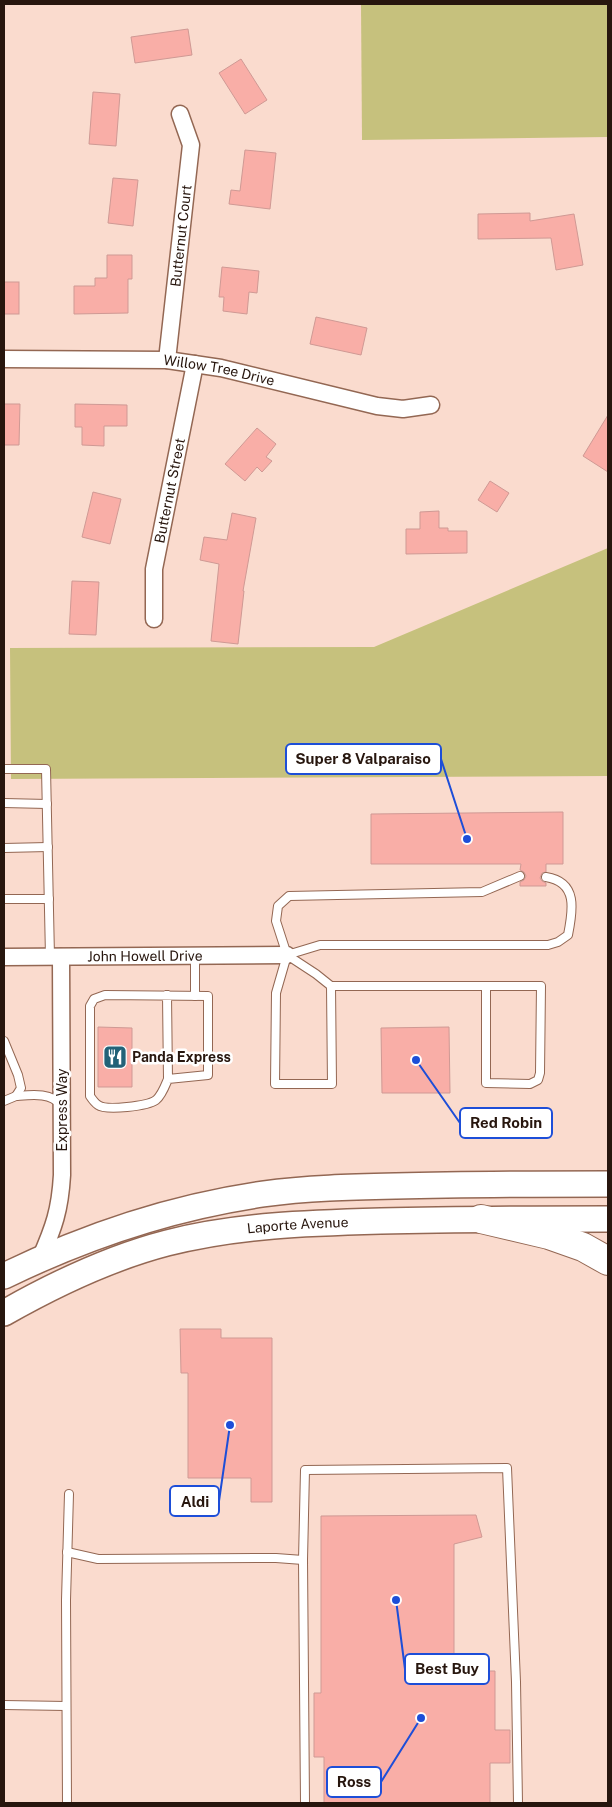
<svg xmlns="http://www.w3.org/2000/svg" width="612" height="1807" font-family="'Public Sans',sans-serif">
  <rect width="100%" height="100%" fill="#fadbce"/>
  <!-- green -->
  <g fill="#c6c17d">
    <polygon points="361,4 608,4 608,137 362,140"/>
    <polygon points="608,548 608,776 11,779 10,648 374,647"/>
  </g>
  <!-- building -->
  <g fill="#f9aea7" stroke="#cf9994">
    <polygon points="188,29 192,55 135,63 131,37"/>
    <polygon points="241,59 267,100 245,114 219,73"/>
    <polygon points="93,92 120,94 116,146 89,144"/>
    <polygon points="245,150 276,153 270,209 229,204 231,190 240,191"/>
    <polygon points="113,178 138,180 133,226 108,223"/>
    <polygon points="530,213 530,221 574,214 583,265 556,270 551,238 478,239 478,214"/>
    <polygon points="107,255 132,255 132,279 128,279 128,313 74,314 74,286 95,286 95,278 107,278"/>
    <polygon points="222,267 259,271 257,293 249,292 247,314 223,311 224,297 219,297"/>
    <rect x="4" y="282" width="15" height="32"/>
    <polygon points="316,317 367,328 361,355 310,344"/>
    <polygon points="4,404 20,404 19,445 4,445"/>
    <polygon points="75,404 127,405 127,426 104,426 104,446 82,445 82,427 75,427"/>
    <polygon points="608,415 608,472 583,456"/>
    <polygon points="257,428 276,444 266,457 272,461 262,472 257,467 245,481 225,464"/>
    <polygon points="490,481 509,493 497,512 478,500"/>
    <polygon points="93,492 121,499 110,544 82,537"/>
    <polygon points="439,511 439,528 448,528 448,531 467,531 467,553 406,554 406,529 420,529 420,512"/>
    <polygon points="232,513 256,518 243,591 244,591 238,644 211,641 219,564 200,560 204,537 227,540"/>
    <polygon points="72,581 99,582 96,635 69,634"/>
    <polygon points="563,812 563,864 546,864 546,872 542,873 540,878 542,881 546,883 546,886 520,886 520,882 524,880 526,876 524,872 520,870 521,864 371,864 371,814"/>
    <polygon points="98,1027 132,1028 132,1087 98,1087"/>
    <polygon points="449,1027 450,1093 382,1093 381,1028"/>
    <polygon points="180,1329 221,1329 221,1338 272,1338 272,1502 251,1502 251,1478 188,1478 188,1373 181,1373"/>
    <polygon points="476,1515 482,1537 454,1544 454,1671 495,1671 495,1730 510,1730 510,1763 490,1763 490,1803 324,1803 324,1757 314,1757 314,1693 321,1693 321,1516"/>
  </g>
  <g fill="none" stroke-linecap="round" stroke-linejoin="round">
    <!-- service casing -->
    <g stroke="#936753" stroke-width="10">
      <g id="service">
        <polyline points="4,769 46,769 50,957"/>
        <polyline points="4,803 47,804"/>
        <polyline points="4,848 48,847"/>
        <path d="M520 876 482 892 289 896 278 906 276 921 287 955 320 945H548L558 942 568 935C573 910 578 882 546 877"/>
        <polyline points="4,899 49,899"/>
        <polyline points="331,986 316,974 287,955 276,993 275,1084 332,1084 331,986 541,986 540,1073 538,1080 530,1084 486,1083 486,986"/>
        <path d="M167 995 168 1079 208 1075V996L105 995 94 999 90 1006V1096C92 1099 95 1103 98 1105 106 1111 148 1106 156 1100 162 1095 165 1086 168 1079"/>
        <polyline points="195,996 195,956"/>
        <polyline points="4,1041 18,1075 21,1088 16,1096 4,1101"/>
        <path d="M16 1096C30 1095 52 1092 60 1105"/>
        <polyline points="67,1552 98,1559 276,1558 303,1560 305,1803"/>
        <polyline points="303,1560 305,1470 507,1468 516,1682 518,1803"/>
        <polyline points="4,1705 66,1706"/>
        <polyline points="67,1803 66,1600 69,1494"/>
      </g>
    </g>
    <!-- minor casing -->
    <g stroke="#936753" stroke-width="19">
      <g id="minor">
        <path id="s1" d="M4 359 167 360 221 368 377 406 403 409 431 405"/>
        <path id="s2" d="M167 360 191 145 180 114"/>
        <path id="s3" d="M154 619V569L195 364"/>
        <path id="s4" d="M4 957 287 955"/>
        <path d="M40 1259C54 1227 60 1210 62 1175L61 957"/>
      </g>
    </g>
    <!-- primary casing -->
    <g stroke="#936753" stroke-width="28">
      <g id="primary">
        <path d="M4 1276C86 1236 173 1207 263 1194 307 1188 352 1187 396 1186 467 1184 537 1184 608 1184"/>
        <path id="s5" d="M4 1313C55 1284 109 1258 167 1243 237 1225 309 1223 381 1221 457 1219 532 1219 608 1219"/>
      </g>
    </g>
    <!-- motorway casing -->
    <g stroke="#936753" stroke-width="30">
      <polyline id="motorway" points="481,1219 549,1235 583,1247 608,1261"/>
    </g>
    <!-- service -->
    <use href="#service" stroke="#fff" stroke-width="8"/>
    <!-- minor -->
    <use href="#minor" stroke="#fff" stroke-width="16"/>
    <!-- primary -->
    <use href="#primary" stroke="#fff" stroke-width="25"/>
    <!-- motorway -->
    <use href="#motorway" stroke="#fff" stroke-width="28"/>
  </g>
  <!-- icons -->
  <defs>
    <g id="restaurant-square" transform="scale(1.25)"><rect x="-9" y="-9" width="18" height="18" rx="4" fill="#236278" stroke="#fff"/><path d="M-5-6h1v4h1v-4h1v4h1v-4h1v5L-1.5 .5V6h-2V.5L-5-1ZM5-6V6H3V1.5H1.5Q1.5-4 5-6Z" fill="#fff"/></g>
  </defs>
  <g fill-rule="evenodd">
    <use href="#restaurant-square" x="115" y="1057"/>
  </g>
  <g text-anchor="middle" dominant-baseline="central" stroke-width="5" stroke-linejoin="round" paint-order="stroke">
    <!-- street labels -->
    <g font-size="14" fill="#27160e" stroke="#fff">
      <text stroke="none"><textPath href="#s2" startOffset="125">Butternut Court</textPath></text>
      <text stroke="none"><textPath href="#s1" startOffset="216">Willow Tree Drive</textPath></text>
      <text stroke="none"><textPath href="#s3" startOffset="130">Butternut Street</textPath></text>
      <text stroke="none"><textPath href="#s4" startOffset="141">John Howell Drive</textPath></text>
      <text transform="translate(62 1110) rotate(-90)">Express Way</text>
      <text stroke="none"><textPath href="#s5" startOffset="310">Laporte Avenue</textPath></text>
    </g>
    <!-- poi labels -->
    <g font-size="14" font-weight="bold" fill="#27160e" stroke="#fff" text-anchor="start">
      <text x="132" y="1057">Panda Express</text>
    </g>
  </g>
  <!-- callouts -->
  <path fill="none" stroke="#1d4ed8" stroke-width="2" d="M467 839L441 759M416 1060L460 1123M230 1425L219 1501M396 1600L405 1669M421 1718L381 1782"/>
  <g fill="#1d4ed8" stroke="#fff" stroke-width="2">
    <circle cx="467" cy="839" r="5"/>
    <circle cx="416" cy="1060" r="5"/>
    <circle cx="230" cy="1425" r="5"/>
    <circle cx="396" cy="1600" r="5"/>
    <circle cx="421" cy="1718" r="5"/>
  </g>
  <g fill="#fff" stroke="#1d4ed8" stroke-width="2">
    <rect x="286" y="744" width="155" height="30" rx="5"/>
    <rect x="460" y="1108" width="92" height="30" rx="5"/>
    <rect x="170" y="1486" width="49" height="30" rx="5"/>
    <rect x="405" y="1654" width="84" height="30" rx="5"/>
    <rect x="327" y="1767" width="54" height="30" rx="5"/>
  </g>
  <g font-size="15" text-anchor="middle" font-weight="bold" fill="#27160e">
    <text x="363" y="764">Super 8 Valparaiso</text>
    <text x="506" y="1128">Red Robin</text>
    <text x="195" y="1507">Aldi</text>
    <text x="447" y="1674">Best Buy</text>
    <text x="354" y="1787">Ross</text>
  </g>
  <!-- border -->
  <rect width="612" height="1807" fill="none" stroke="#27160e" stroke-width="10"/>
</svg>
